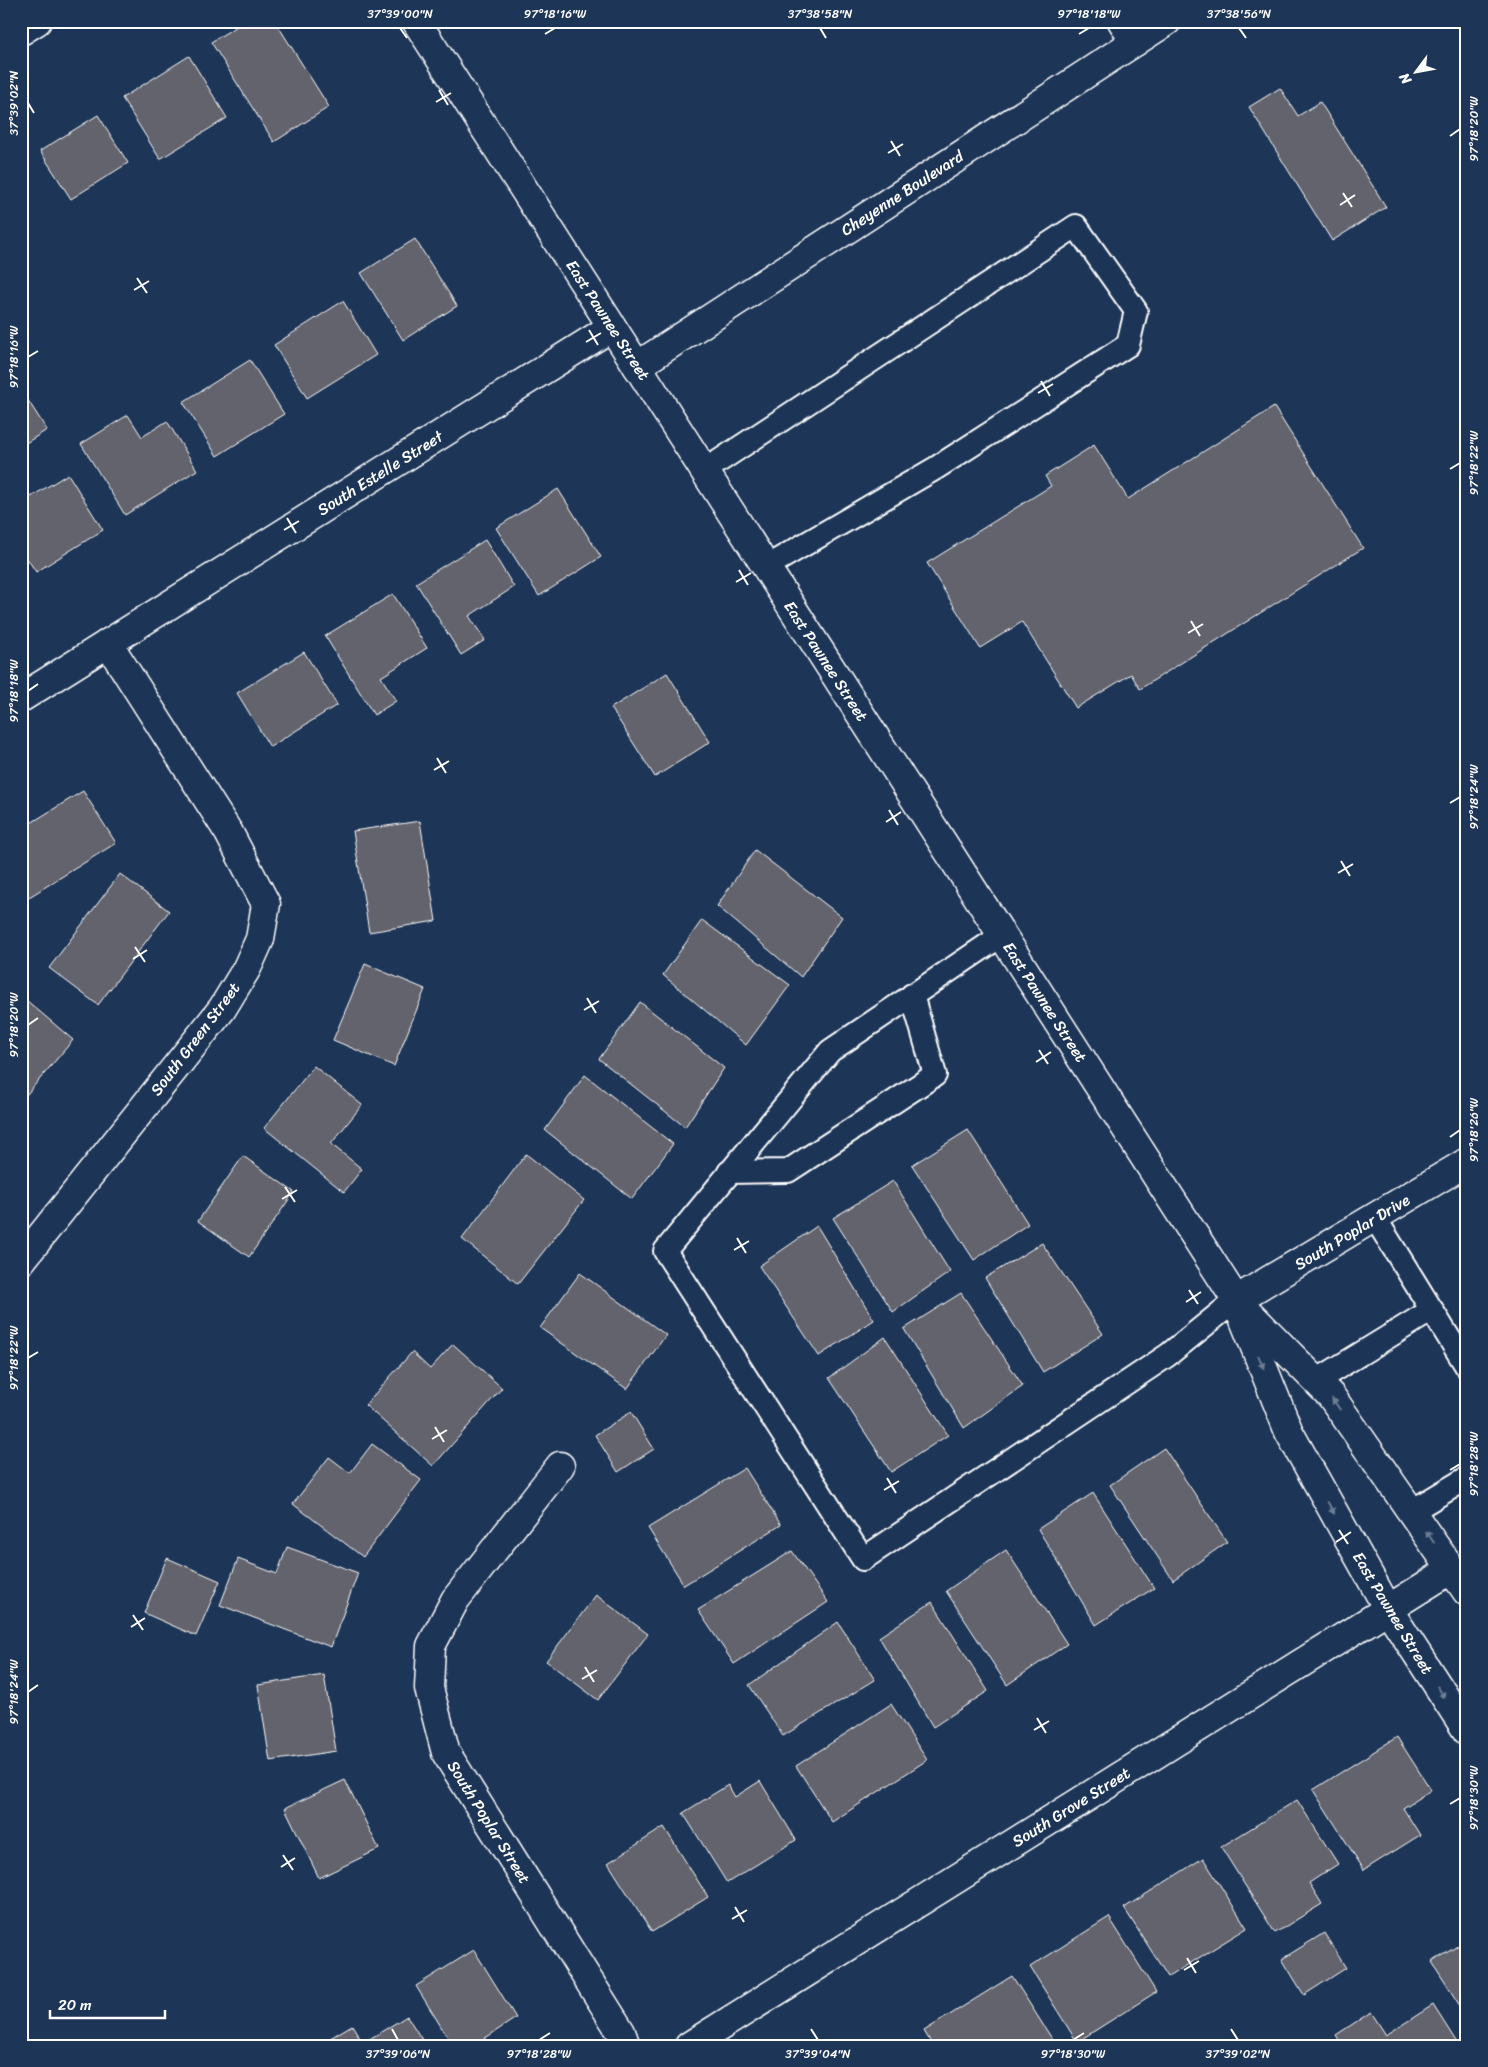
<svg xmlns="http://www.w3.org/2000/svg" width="1488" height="2067" font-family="Sriracha,sans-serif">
  <rect width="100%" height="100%" fill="#1d3557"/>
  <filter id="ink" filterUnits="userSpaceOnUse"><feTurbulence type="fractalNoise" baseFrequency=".02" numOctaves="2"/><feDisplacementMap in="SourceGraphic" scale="10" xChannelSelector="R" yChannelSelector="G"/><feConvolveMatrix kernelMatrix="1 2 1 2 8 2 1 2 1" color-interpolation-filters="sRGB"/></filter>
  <g filter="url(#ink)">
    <!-- building -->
    <g fill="#64646d" stroke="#fff">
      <polygon points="245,21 275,21 329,107 274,142 211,42"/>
      <polygon points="1455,21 1467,21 1467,27 1462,31"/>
      <polygon points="189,56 227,118 160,159 122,98"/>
      <polygon points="1280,88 1298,116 1320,102 1386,207 1332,241 1249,107"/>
      <polygon points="98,115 128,163 71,199 40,151"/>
      <polygon points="21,220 27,230 21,234"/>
      <polygon points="415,239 457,306 403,340 361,273"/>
      <polygon points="343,301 376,355 307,398 274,345"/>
      <polygon points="250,360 284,414 217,456 183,402"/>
      <polygon points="22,391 47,430 21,446 21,392"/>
      <polygon points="1274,407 1363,548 1140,689 1131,674 1076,708 1022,622 980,648 927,563 1051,486 1045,476 1094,445 1128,499"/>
      <polygon points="128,415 142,437 167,421 197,470 125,515 81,444"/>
      <polygon points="68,474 103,530 36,572 21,549 21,503"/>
      <polygon points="558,489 601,557 539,596 496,528"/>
      <polygon points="485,540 514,587 469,616 485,640 461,655 416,583"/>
      <polygon points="393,594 427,648 381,677 396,701 374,715 325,636"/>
      <polygon points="304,652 337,705 270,747 237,693"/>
      <polygon points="667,673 710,742 655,777 611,708"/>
      <polygon points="83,791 116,843 26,899 21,892 21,829"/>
      <polygon points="420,821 436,921 369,932 353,831"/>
      <polygon points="755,850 842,917 801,977 717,906"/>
      <polygon points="120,874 169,911 98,1005 49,968"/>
      <polygon points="702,920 790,985 746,1045 663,975"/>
      <polygon points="365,964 425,989 394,1066 333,1040"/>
      <polygon points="26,1000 73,1040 22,1100 21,1006"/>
      <polygon points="640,1002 724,1068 685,1127 599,1059"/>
      <polygon points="314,1066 362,1105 331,1144 362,1169 344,1192 264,1128"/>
      <polygon points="585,1075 673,1144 632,1199 545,1130"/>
      <polygon points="968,1130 1028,1224 974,1260 912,1165"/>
      <polygon points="526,1154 584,1200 518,1284 462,1239"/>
      <polygon points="243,1156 294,1192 249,1257 198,1221"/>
      <polygon points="893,1181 950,1272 893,1312 833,1218"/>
      <polygon points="817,1226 874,1320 819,1356 759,1266"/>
      <polygon points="1042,1243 1103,1334 1043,1372 985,1278"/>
      <polygon points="580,1273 666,1335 627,1389 540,1328"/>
      <polygon points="961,1293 1023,1386 964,1428 904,1329"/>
      <polygon points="885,1337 948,1435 891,1472 829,1378"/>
      <polygon points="453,1344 502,1388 433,1466 365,1405 412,1352 430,1369"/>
      <polygon points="631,1412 654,1449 618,1472 595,1435"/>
      <polygon points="372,1444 421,1480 363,1557 293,1504 329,1457 350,1473"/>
      <polygon points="1164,1448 1227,1542 1173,1580 1110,1485"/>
      <polygon points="745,1468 781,1525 684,1585 648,1528"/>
      <polygon points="1093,1493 1154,1588 1096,1625 1038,1529"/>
      <polygon points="287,1547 358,1573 331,1647 220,1605 238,1559 277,1574"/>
      <polygon points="1006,1550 1067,1644 1007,1685 946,1591"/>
      <polygon points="792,1551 828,1602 734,1664 698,1610"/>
      <polygon points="167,1558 220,1581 196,1636 144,1613"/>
      <polygon points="596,1595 648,1634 598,1700 546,1661"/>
      <polygon points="932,1602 988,1691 933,1727 879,1637"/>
      <polygon points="838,1622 875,1680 783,1736 749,1685"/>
      <polygon points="324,1675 336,1751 270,1761 258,1685"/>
      <polygon points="891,1704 927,1760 832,1822 796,1766"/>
      <polygon points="1397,1737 1431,1790 1403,1808 1420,1835 1364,1870 1313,1790"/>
      <polygon points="345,1780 379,1849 319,1878 285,1808"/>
      <polygon points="760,1781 796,1840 727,1883 683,1813 728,1785 735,1797"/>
      <polygon points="1297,1800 1338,1864 1309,1883 1322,1904 1275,1933 1221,1847"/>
      <polygon points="664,1827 708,1897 652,1932 608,1863"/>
      <polygon points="1203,1858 1247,1928 1168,1977 1124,1908"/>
      <polygon points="1109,1917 1156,1992 1077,2042 1030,1967"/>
      <polygon points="1324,1933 1346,1968 1304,1995 1282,1959"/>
      <polygon points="1467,1940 1467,2017 1432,1962"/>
      <polygon points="474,1950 516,2018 473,2046 453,2046 416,1986"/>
      <polygon points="1012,1976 1054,2042 1048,2046 933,2046 924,2031"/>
      <polygon points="1433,2005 1459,2046 1343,2046 1336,2035 1371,2012 1386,2035"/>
      <polygon points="407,2016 426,2046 331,2046 327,2040 352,2025 363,2043"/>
    </g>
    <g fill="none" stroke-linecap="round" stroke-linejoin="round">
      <!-- service casing -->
      <g stroke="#fff" stroke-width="26">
        <g id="service">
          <polyline points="704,471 1076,226 1136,311 1128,345 936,468 766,567"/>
          <polyline points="1002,935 830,1051 665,1251 863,1559 1168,1355 1236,1300"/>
          <polyline points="729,1172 788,1171 935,1075 912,995"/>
          <polyline points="1375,1218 1467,1367"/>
          <polyline points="1316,1381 1432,1310"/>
          <polyline points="1412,1511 1467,1478"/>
        </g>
      </g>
      <!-- minor casing -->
      <g stroke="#fff" stroke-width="31">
        <g id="minor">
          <polyline points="1122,21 1135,42"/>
          <polyline points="21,31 37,21"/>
          <polyline points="637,366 1167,21"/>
          <polyline points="21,698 612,327"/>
          <polyline points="21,1261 222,1009 247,968 260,939 266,904 229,833 108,643"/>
          <polyline points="1236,1300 1467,1162"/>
          <polyline points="560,1466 455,1600 431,1646 429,1688 446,1753 621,2032 626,2046"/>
          <polyline points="689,2046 1452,1569"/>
        </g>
      </g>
      <!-- secondary casing -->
      <g stroke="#fff" stroke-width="31">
        <g id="secondary">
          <polyline points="416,21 1236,1300 1289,1432 1388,1609 1467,1731"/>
          <polyline points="1245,1309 1331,1396 1467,1592"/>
        </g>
      </g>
      <!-- service -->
      <use href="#service" stroke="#1d3557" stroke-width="22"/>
      <!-- minor -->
      <use href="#minor" stroke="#1d3557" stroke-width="28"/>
      <!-- secondary -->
      <use href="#secondary" stroke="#1d3557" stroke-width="28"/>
    </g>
    <!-- one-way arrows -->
    <defs><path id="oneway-solid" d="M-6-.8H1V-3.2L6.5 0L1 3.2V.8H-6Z" transform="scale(1.25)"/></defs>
    <g fill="#6c7c92">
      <use href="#oneway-solid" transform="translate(1261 1362) rotate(68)"/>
      <use href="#oneway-solid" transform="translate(1336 1404) rotate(-125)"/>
      <use href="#oneway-solid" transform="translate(1331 1508) rotate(61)"/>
      <use href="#oneway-solid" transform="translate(1430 1537) rotate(-125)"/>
      <use href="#oneway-solid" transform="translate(1441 1692) rotate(57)"/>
    </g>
  </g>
  <!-- ticks -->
  <path fill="none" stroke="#fff" stroke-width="2" d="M400 28 407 38M820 28 826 38M1239 28 1246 38M545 34 555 28M1079 34 1089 28M439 90 448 105M436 102 451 93M28 103 34 113M1450 136 1460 129M891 141 900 156M888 153 903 144M1343 193 1352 207M1340 205 1355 195M137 278 147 293M134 290 149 281M589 330 598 345M586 342 601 333M28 357 38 351M1041 381 1050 396M1038 393 1053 384M1450 469 1460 463M287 518 296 533M284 530 299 521M739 570 748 585M736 582 751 573M1191 621 1200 636M1188 633 1203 624M28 691 38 684M437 758 446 773M434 770 449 761M1450 803 1460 797M889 810 898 825M886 822 901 812M1341 861 1350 876M1338 873 1353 864M135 947 145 962M133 959 147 950M587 998 596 1013M584 1010 599 1001M28 1025 38 1018M1039 1050 1048 1064M1036 1062 1051 1052M1450 1137 1460 1130M285 1187 295 1202M282 1199 297 1190M737 1238 746 1253M734 1250 749 1241M1189 1290 1198 1304M1186 1302 1201 1292M28 1358 38 1352M435 1427 444 1442M432 1439 447 1430M1450 1470 1460 1464M887 1478 896 1493M884 1490 899 1481M1339 1530 1348 1544M1336 1542 1351 1532M133 1615 143 1630M131 1627 145 1618M585 1667 594 1682M582 1679 597 1670M28 1692 38 1685M1037 1718 1046 1733M1034 1730 1049 1721M1450 1804 1460 1798M283 1855 293 1870M281 1867 295 1858M735 1907 744 1922M732 1919 747 1910M1187 1958 1196 1973M1184 1970 1199 1961M392 2029 398 2040M811 2029 818 2040M1231 2029 1238 2040M539 2040 550 2033M1073 2040 1084 2033"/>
  <g text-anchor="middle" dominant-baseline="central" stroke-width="4.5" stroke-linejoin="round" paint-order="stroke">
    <!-- street labels -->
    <g font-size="16" fill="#fff" stroke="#1d3557">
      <text transform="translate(902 193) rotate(-33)">Cheyenne Boulevard</text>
      <text transform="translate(608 320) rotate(57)">East Pawnee Street</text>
      <text transform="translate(380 473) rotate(-32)">South Estelle Street</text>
      <text transform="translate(826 661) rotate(57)">East Pawnee Street</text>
      <text transform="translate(1045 1002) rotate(57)">East Pawnee Street</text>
      <text transform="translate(195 1039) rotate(-53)">South Green Street</text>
      <text transform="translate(1352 1232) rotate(-31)">South Poplar Drive</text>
      <text transform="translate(1393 1613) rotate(59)">East Pawnee Street</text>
      <text transform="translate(1071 1807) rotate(-32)">South Grove Street</text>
      <text transform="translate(489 1822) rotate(58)">South Poplar Street</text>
    </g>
  </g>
  <!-- margin -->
  <rect width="1488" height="2067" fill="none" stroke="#1d3557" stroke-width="55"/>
  <!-- north arrow -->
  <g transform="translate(1416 72) rotate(238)" stroke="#1d3557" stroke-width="4" paint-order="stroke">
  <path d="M0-4L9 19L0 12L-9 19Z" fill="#ffffff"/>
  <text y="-8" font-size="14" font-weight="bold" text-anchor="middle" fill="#ffffff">N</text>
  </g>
  <!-- scale -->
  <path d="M50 2010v8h115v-8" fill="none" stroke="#ffffff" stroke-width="2.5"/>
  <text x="58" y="2010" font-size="15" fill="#ffffff" stroke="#1d3557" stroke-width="4" paint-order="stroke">20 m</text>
  <rect x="28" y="28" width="1432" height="2012" fill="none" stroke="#fff" stroke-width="2"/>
  <g font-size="12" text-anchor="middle" fill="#fff">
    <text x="400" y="18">37°39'00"N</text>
    <text x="555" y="18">97°18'16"W</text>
    <text x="820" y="18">37°38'58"N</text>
    <text x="1089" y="18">97°18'18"W</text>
    <text x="1239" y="18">37°38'56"N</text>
    <text transform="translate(14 103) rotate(-90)" y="4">37°39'02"N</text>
    <text transform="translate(1474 129) rotate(-90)" y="4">97°18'20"W</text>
    <text transform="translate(14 357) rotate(-90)" y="4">97°18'16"W</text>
    <text transform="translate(1474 463) rotate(-90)" y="4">97°18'22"W</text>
    <text transform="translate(14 691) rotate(-90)" y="4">97°18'18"W</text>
    <text transform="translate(1474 797) rotate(-90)" y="4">97°18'24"W</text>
    <text transform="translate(14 1025) rotate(-90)" y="4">97°18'20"W</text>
    <text transform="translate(1474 1130) rotate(-90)" y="4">97°18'26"W</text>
    <text transform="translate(14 1358) rotate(-90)" y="4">97°18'22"W</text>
    <text transform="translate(1474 1464) rotate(-90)" y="4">97°18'28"W</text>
    <text transform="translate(14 1692) rotate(-90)" y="4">97°18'24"W</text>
    <text transform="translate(1474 1798) rotate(-90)" y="4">97°18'30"W</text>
    <text x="398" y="2058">37°39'06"N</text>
    <text x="539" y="2058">97°18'28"W</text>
    <text x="818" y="2058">37°39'04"N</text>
    <text x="1073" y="2058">97°18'30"W</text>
    <text x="1238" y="2058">37°39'02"N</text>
  </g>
</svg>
